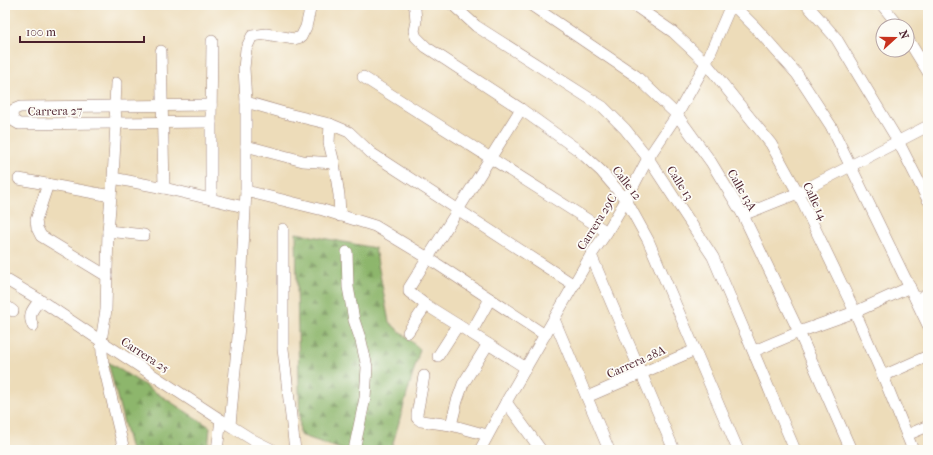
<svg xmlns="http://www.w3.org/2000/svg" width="933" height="455" font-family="'IM FELL French Canon',serif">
  <defs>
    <pattern id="forest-firs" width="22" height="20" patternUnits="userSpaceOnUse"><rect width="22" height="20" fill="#8db66c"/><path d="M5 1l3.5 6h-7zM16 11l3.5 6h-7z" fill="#759359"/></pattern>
  </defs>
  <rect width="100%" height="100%" fill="#fdfcf7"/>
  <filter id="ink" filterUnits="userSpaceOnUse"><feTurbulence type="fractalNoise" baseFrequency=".025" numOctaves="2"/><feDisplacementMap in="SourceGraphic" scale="8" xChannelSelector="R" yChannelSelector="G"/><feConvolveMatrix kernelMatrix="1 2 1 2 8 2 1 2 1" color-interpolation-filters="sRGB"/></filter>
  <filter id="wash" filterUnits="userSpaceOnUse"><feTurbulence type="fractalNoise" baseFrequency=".012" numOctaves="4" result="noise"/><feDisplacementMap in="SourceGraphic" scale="16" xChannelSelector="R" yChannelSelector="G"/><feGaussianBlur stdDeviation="0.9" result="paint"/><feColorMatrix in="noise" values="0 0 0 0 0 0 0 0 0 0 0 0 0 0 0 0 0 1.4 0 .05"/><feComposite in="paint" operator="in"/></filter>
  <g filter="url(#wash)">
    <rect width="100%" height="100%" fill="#eddcb9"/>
    <!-- forest -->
    <g fill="url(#forest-firs)" stroke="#6c6a4c">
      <polygon points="296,233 375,248 389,322 420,349 391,450 343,450 300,435"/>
      <polygon points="108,362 210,427 208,450 131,450"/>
    </g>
  </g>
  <g filter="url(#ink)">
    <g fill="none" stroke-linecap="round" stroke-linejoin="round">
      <!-- minor casing -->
      <g stroke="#9c7e72" stroke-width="12">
        <g id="minor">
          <polyline points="414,5 415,9 416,21 414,31 416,37 426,47 521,109 578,150 601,171 626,200 648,240 695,350 738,450"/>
          <polyline points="453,5 476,26 603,107 625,129 648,158 713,257 795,450"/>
          <polyline points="531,5 636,76 677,115 711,162 743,215 799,332 851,450"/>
          <polyline points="634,5 673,32 706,63 771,144 798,193 855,312 883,376 913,450"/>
          <polyline points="733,5 755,27 797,74 831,126 928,325"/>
          <polyline points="807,5 836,38 898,141 928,200"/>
          <polyline points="882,5 899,26"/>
          <polyline points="907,38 928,72"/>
          <polyline points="161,51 164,188"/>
          <polyline points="363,77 607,232"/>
          <polyline points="116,83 115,106 116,123 113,178 111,196 108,231 106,310 101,341 103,363 124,450"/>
          <polyline points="246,102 288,114 330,124 349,132 371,153 574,285"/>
          <polyline points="521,109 409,288 409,292 426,305 458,325 526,368"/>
          <polyline points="211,122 19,124 14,121 12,116 13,110 20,107 211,105"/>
          <polyline points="330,124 329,143 334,163 339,195 340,216"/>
          <polyline points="246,146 303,161 334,163"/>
          <polyline points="113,178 164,188 244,207"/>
          <polyline points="19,179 111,196"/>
          <polyline points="48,184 36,220 37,228 41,236 107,276"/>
          <polyline points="246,191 323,210 375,226 428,258 545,335"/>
          <polyline points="211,199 211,122 212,41"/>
          <polyline points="743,215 798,193 928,126"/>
          <polyline points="283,229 283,349 295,450"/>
          <polyline points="108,231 144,235"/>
          <polyline points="347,252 348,287 354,320 361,341 367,367 365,398 354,450"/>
          <polyline points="591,255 674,450"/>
          <polyline points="5,279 40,300 101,341 221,420 253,440 273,450"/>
          <polyline points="916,300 928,294"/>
          <polyline points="5,305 13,311"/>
          <polyline points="554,319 609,450"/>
          <path d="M33 326C27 314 33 309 40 300"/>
          <polyline points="408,332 426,305"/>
          <polyline points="471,333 490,299"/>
          <polyline points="754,351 799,332 855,312 910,287"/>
          <polyline points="438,356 458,325"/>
          <polyline points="424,376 417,414 417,418 421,421 451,425 487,435"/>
          <polyline points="883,376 928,356"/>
          <polyline points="587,397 695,350"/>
          <polyline points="506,402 541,450"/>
          <polyline points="230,425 239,326 246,191 246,102 244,68 246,49 252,36 266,34 294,39 301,37 306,27 311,5"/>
          <polyline points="451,425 457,401 463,384 488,344"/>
          <polyline points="907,435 928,426"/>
          <polyline points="217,450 221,420"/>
          <polyline points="480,450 506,402 591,255 607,232 626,200 648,158 677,115 706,63 731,5"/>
        </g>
      </g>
      <!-- minor -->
      <use href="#minor" stroke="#fff" stroke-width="11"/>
    </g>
  </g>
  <g text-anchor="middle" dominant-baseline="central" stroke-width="3.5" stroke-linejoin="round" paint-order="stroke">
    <!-- street labels -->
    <g font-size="12" fill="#4a1f2b" stroke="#fdfcf7">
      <text transform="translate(55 111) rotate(-1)">Carrera 27</text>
      <text transform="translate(627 183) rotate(52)">Calle 12</text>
      <text transform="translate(680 183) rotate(57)">Calle 13</text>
      <text transform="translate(742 190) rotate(60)">Calle 13A</text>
      <text transform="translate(815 201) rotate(64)">Calle 14</text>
      <text transform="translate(597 222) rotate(-58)">Carrera 29C</text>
      <text transform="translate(145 355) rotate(33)">Carrera 25</text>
      <text transform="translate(636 362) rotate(-24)">Carrera 28A</text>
    </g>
  </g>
  <!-- margin -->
  <rect width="933" height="455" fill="none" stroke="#fdfcf7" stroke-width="20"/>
  <!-- north arrow -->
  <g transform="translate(895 38) rotate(69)"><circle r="19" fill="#fdfcf7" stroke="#b5a4a5"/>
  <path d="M0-3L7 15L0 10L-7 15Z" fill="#c8321e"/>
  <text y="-6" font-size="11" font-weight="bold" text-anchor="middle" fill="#4a1f2b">N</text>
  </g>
  <!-- scale -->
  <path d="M20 36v6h124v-6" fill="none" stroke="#4a1f2b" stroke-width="2"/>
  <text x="26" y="36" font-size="12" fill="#4a1f2b" stroke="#fdfcf7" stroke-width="3" paint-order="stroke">100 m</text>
</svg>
